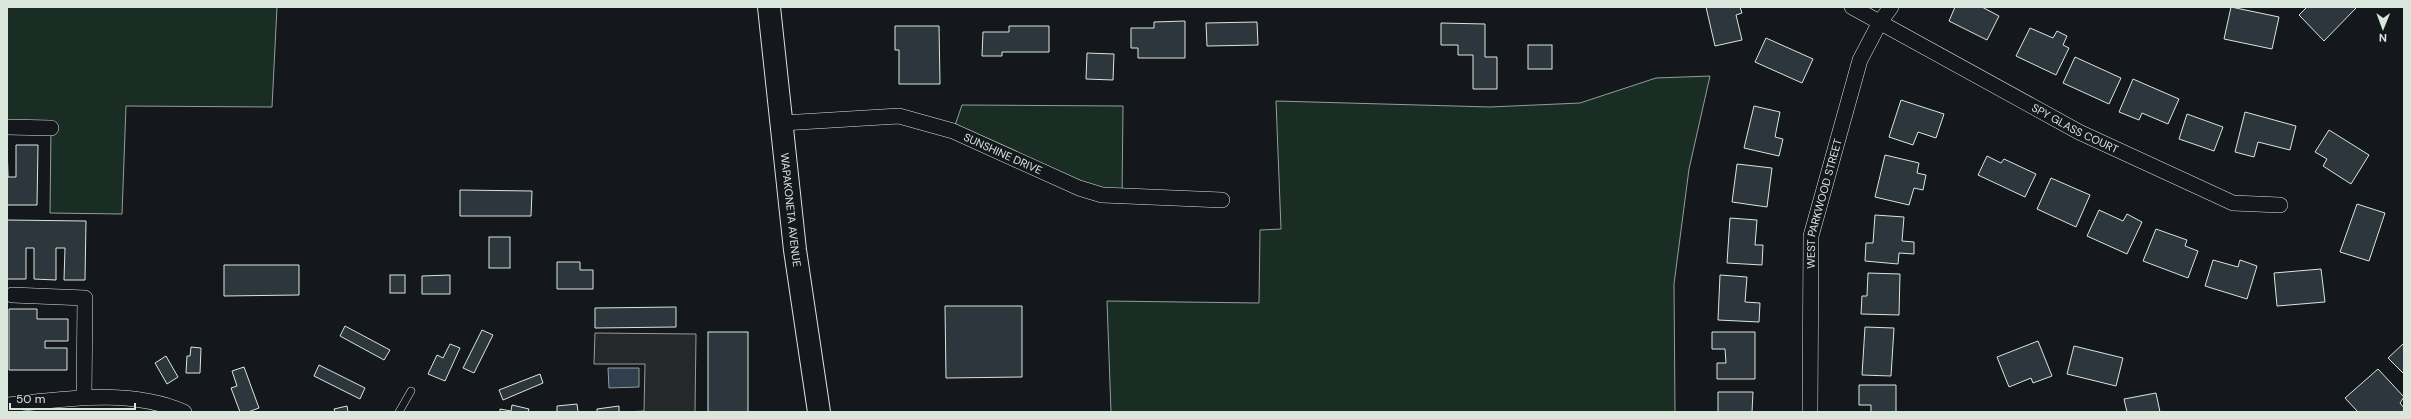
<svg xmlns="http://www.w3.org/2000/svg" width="2411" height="419" font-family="'DM Sans',sans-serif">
  <rect width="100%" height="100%" fill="#14181c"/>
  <!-- green -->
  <g fill="#1a2d24" stroke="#939e99">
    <polygon points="7,7 277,7 272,107 126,106 122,214 50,213 51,128 7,127"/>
    <polygon points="1710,76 1689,169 1674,284 1675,412 1111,412 1107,301 1259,303 1260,230 1281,229 1276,101 1490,107 1580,103 1656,78"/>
    <polygon points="962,105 1123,106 1122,197 953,131"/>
  </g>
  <!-- parking -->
  <polygon fill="#24282b" stroke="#939e99" points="595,333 696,334 695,412 625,412 644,411 645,364 594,364"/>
  <!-- water -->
  <polygon fill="#2f3f4d" stroke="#939e99" points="608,368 639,368 639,387 609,388"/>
  <!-- building -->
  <g fill="#2c363c" stroke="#d8e6dc">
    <polygon points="1706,7 1740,7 1742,13 1736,15 1742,40 1715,46"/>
    <polygon points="1955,7 1982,7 1999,16 1987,40 1949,21"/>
    <polygon points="2231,7 2279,17 2272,49 2224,39"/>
    <polygon points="2307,7 2355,7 2356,8 2324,41 2299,15"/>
    <polygon points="1185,21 1185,58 1138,58 1138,48 1131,48 1131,28 1154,28 1154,22"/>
    <polygon points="1257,22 1258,45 1207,46 1206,23"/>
    <polygon points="1441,23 1485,24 1485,57 1497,57 1497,89 1473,89 1473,55 1458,55 1458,45 1441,45"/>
    <polygon points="895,26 939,26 940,84 899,84 899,50 895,50"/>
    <polygon points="1009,26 1049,26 1049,52 1002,52 1002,56 982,56 983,32 1009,32"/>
    <polygon points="2030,28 2053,38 2057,31 2067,36 2063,45 2069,48 2056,75 2016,56"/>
    <polygon points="1766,38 1813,59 1802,83 1755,62"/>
    <rect x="1528" y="45" width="24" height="24"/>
    <polygon points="1087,53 1114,54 1113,80 1086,79"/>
    <polygon points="2075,57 2121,78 2109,104 2063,83"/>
    <polygon points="2133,79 2179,99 2168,124 2142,113 2139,120 2119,112"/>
    <polygon points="1901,100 1944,114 1936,138 1918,132 1913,145 1889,137"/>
    <polygon points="1754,106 1780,112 1775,137 1783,139 1779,156 1744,148"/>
    <polygon points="2245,112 2296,126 2290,150 2258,142 2254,157 2235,152"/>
    <polygon points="2187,114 2223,127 2214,151 2179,139"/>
    <polygon points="2329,130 2369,155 2351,184 2323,166 2327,159 2315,152"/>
    <polygon points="7,145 8,177 16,177 16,145 38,145 37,205 7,205"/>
    <polygon points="1885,155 1919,163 1917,173 1926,175 1923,190 1914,188 1909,205 1875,197"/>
    <polygon points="1987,156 2001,163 2004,159 2036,174 2025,197 1978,175"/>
    <polygon points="1737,164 1772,168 1767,207 1732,202"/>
    <polygon points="2051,178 2090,195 2076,227 2037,209"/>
    <polygon points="460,190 532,191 531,216 460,216"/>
    <polygon points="2357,204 2385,213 2369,261 2340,252"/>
    <polygon points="2099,210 2123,221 2127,214 2142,222 2127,254 2087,236"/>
    <polygon points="1875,215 1904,217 1902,241 1914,242 1914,254 1899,253 1898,264 1865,261 1866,243 1873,243"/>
    <polygon points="1730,218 1757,220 1755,245 1763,245 1762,265 1727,263"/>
    <polygon points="7,220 86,221 85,280 64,280 65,248 56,248 56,280 34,279 34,248 26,248 26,279 7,279"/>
    <polygon points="2156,229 2187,240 2185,246 2198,251 2188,278 2143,261"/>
    <rect x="489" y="237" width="21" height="31"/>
    <polygon points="2213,260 2238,267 2240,260 2257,266 2247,299 2205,286"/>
    <polygon points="557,262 580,262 580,270 593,270 593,289 557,289"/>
    <polygon points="224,265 299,265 299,295 224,296"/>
    <polygon points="2321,269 2325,302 2277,306 2274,273"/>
    <polygon points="1868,273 1900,274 1899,315 1861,314 1862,296 1867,296"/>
    <rect x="390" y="275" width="15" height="18"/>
    <polygon points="450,275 450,294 422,294 422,276"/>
    <polygon points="1720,275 1747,277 1745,302 1760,303 1759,322 1718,320"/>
    <polygon points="945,306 1022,306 1022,377 946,378"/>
    <polygon points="676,307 676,327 595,328 595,308"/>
    <polygon points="9,309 37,309 37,319 68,319 68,341 45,341 45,348 67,348 67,370 9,370"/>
    <polygon points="345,326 390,350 384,360 340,336"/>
    <polygon points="1865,327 1894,328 1891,376 1862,375"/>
    <polygon points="482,330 493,335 474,373 463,368"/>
    <rect x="708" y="332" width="40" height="80"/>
    <polygon points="1712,332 1755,332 1755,379 1717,379 1717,363 1726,363 1725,349 1712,349"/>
    <polygon points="2038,341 2052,376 2033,383 2031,378 2009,387 1997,357"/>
    <polygon points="2404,343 2404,374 2388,358"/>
    <polygon points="450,344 460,348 445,381 428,374 437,355 443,358"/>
    <polygon points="2074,346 2123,358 2116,386 2067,374"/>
    <polygon points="191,347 201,348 200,373 186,373 187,356 190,356"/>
    <polygon points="166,356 178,377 167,384 155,363"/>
    <polygon points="319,365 365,388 360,399 314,376"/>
    <polygon points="244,367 259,408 248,412 240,412 231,388 237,386 232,371"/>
    <polygon points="2378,369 2404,397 2400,403 2404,408 2403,412 2358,412 2345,398"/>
    <polygon points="540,374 543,383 503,400 499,390"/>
    <polygon points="1859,385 1896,385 1896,412 1871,412 1871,405 1859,405"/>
    <polygon points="1718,392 1753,392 1752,412 1718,412"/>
    <polygon points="2156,393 2160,412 2127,412 2124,399"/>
    <polygon points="577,404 578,412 557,412 557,406"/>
    <polygon points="512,405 529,409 528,412 500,412 500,409 511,411"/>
    <polygon points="347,406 348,412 335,412 334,409"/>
    <polygon points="619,406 619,412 597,412 597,409"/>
  </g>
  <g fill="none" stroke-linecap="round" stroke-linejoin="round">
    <!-- service casing -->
    <g stroke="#d8e6dc" stroke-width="8">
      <polyline id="service" points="399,412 411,391"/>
    </g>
    <!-- minor casing -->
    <g stroke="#d8e6dc" stroke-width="16">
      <g id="minor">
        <path id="s1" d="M1852 7 2079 132 2233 203 2280 205"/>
        <path id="s2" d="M782 123 899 116 953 131 1079 188 1102 195 1222 200"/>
        <polyline points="7,127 51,128"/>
        <polyline points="12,295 85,298 84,397"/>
        <path d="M7 405C65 399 129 388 184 412"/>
        <path id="s3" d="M1810 412 1811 236 1860 60 1880 22 1891 7"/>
      </g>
    </g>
    <!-- primary casing -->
    <g stroke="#d8e6dc" stroke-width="24">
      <g id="primary">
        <path id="s4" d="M769 7 795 250 819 412"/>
      </g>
    </g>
    <!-- service -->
    <use href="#service" stroke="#14181c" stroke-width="7"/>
    <!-- minor -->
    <use href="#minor" stroke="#14181c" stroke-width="15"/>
    <!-- primary -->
    <use href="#primary" stroke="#14181c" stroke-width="22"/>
  </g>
  <g text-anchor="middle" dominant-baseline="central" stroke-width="3" stroke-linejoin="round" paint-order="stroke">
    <!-- street labels -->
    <g font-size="11" fill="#d8e6dc" stroke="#14181c">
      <text stroke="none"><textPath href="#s1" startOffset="254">SPY GLASS COURT</textPath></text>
      <text stroke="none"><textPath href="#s2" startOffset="228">SUNSHINE DRIVE</textPath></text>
      <text stroke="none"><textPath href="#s3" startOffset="210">WEST PARKWOOD STREET</textPath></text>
      <text stroke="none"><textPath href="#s4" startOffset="204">WAPAKONETA AVENUE</textPath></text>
    </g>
  </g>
  <!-- border -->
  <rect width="2411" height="419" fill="none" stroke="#d8e6dc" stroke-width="16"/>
  <!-- north arrow -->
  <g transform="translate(2383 28) rotate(181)" stroke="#14181c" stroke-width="3" paint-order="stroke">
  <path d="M0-3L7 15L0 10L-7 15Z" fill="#d8e6dc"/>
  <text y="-6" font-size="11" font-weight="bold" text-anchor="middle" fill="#d8e6dc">N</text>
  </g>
  <!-- scale -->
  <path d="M10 403v6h125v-6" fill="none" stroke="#d8e6dc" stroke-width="2"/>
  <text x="16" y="403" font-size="12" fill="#d8e6dc" stroke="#14181c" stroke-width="3" paint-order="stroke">50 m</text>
</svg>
